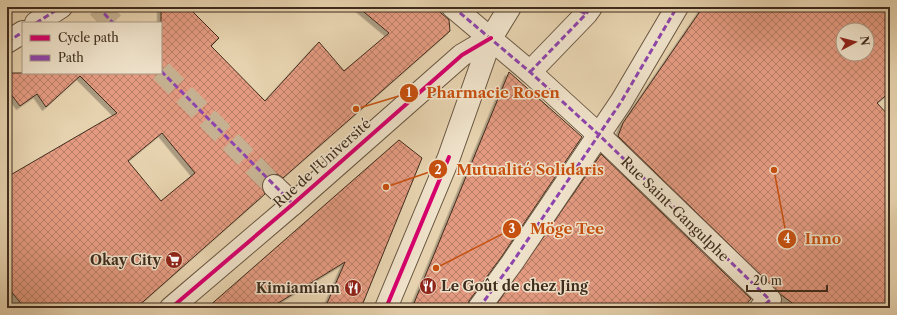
<svg xmlns="http://www.w3.org/2000/svg" width="897" height="315" font-family="'Libre Caslon Text',serif">
  <defs>
    <pattern id="building-cross-hatch" width="8" height="8" patternUnits="userSpaceOnUse"><rect width="8" height="8" fill="#e39a80"/><path d="M0 0l8 8M0 8l8-8" fill="none" stroke="#b97e68"/></pattern>
    <filter id="shadow"><feDropShadow dx="-3.5" dy="3.5" stdDeviation="0" flood-color="#0004"/></filter>
  </defs>
  <rect width="100%" height="100%" fill="#e6d2ae"/>
  <filter id="stains"><feTurbulence type="fractalNoise" baseFrequency=".005" numOctaves="4"/><feColorMatrix values="0 0 0 0 .2 0 0 0 0 .09 0 0 0 0 .02 0 0 0 .5 -.17"/></filter>
  <radialGradient id="worn" r=".72"><stop offset=".6" stop-color="#630" stop-opacity="0"/><stop offset="1" stop-color="#630" stop-opacity=".3"/></radialGradient>
  <!-- building -->
  <g fill="url(#building-cross-hatch)" stroke="#3f2c1d" fill-rule="evenodd" filter="url(#shadow)">
    <path d="M161 7H188L219 38 211 46 265 101 319 42 344 71 389 33 358 7H434L449 20 450 31 283 178 277 174H270L265 177 262 183 265 194 136 308H25L7 287V177L117 113 80 76 46 107 37 94 20 106 7 89V73H161ZM162 133 195 173 161 201 128 161Z"/>
    <path d="M703 7H890V92L877 103 890 117V308H799L780 294 618 136 623 123ZM843 30H867V54H843Z"/>
    <polygon points="509,72 582,137 502,256 469,301 467,308 412,308"/>
    <polygon points="399,140 422,158 361,308 325,308 345,262 270,308 207,308"/>
    <polygon points="601,154 751,299 743,308 494,308"/>
  </g>
  <g fill="none" stroke-linecap="round" stroke-linejoin="round">
    <!-- street-tunnel -->
    <g stroke="#c5b191" stroke-width="22" stroke-dasharray="22 11" stroke-linecap="butt">
      <polyline points="98,7 113,23"/>
      <polyline points="161,71 274,186"/>
    </g>
    <!-- street casing -->
    <g stroke="#695641" stroke-width="24">
      <g id="street">
        <polyline points="453,7 530,72 598,134 770,300 761,308"/>
        <polyline points="36,23 61,7"/>
        <polyline points="7,42 23,32"/>
        <polyline points="530,72 586,14 591,7"/>
        <polyline points="274,186 293,204"/>
        <polyline points="171,308 293,204 462,55 491,38"/>
        <polyline points="386,308 449,157 491,38 510,7"/>
        <polyline points="479,308 512,263 621,102 677,7"/>
      </g>
    </g>
    <!-- street -->
    <use href="#street" stroke="#efe2ca" stroke-width="22"/>
    <!-- quiet -->
    <g stroke="#8e44ad" stroke-width="3" stroke-dasharray="6 3" stroke-linecap="butt">
      <polyline points="98,7 113,23"/>
      <polyline points="453,7 530,72 598,134 770,300 761,308"/>
      <polyline points="572,7 586,14"/>
      <polyline points="36,23 61,7"/>
      <polyline points="7,42 23,32"/>
      <polyline points="161,71 293,204"/>
      <polyline points="530,72 586,14 591,7"/>
      <polyline points="479,308 512,263 621,102 677,7"/>
    </g>
    <!-- cycleway casing -->
    <g stroke="#efe2ca" stroke-width="6">
      <g id="cycleway">
        <polyline points="171,308 293,204 462,55 491,38"/>
        <polyline points="386,308 449,157"/>
      </g>
    </g>
    <!-- cycleway -->
    <use href="#cycleway" stroke="#d6006c" stroke-width="4"/>
  </g>
  <!-- icons -->
  <defs>
    <g id="supermarket-disc" transform="scale(0.9)"><circle r="9.5" fill="#8f2418" stroke="#efe2ca"/><path d="M-6-5.5h2.5l.6 2H6L4.5 2H-2.5L-4.4-4H-6ZM-1.5 3.2a1.3 1.3 0 1 0 .1 0ZM3 3.2a1.3 1.3 0 1 0 .1 0Z" fill="#fff"/></g>
    <g id="restaurant-disc" transform="scale(0.9)"><circle r="9.5" fill="#8f2418" stroke="#efe2ca"/><path d="M-5-6h1v4h1v-4h1v4h1v-4h1v5L-1.5 .5V6h-2V.5L-5-1ZM5-6V6H3V1.5H1.5Q1.5-4 5-6Z" fill="#fff"/></g>
  </defs>
  <g fill-rule="evenodd">
    <use href="#supermarket-disc" x="174" y="260"/>
    <use href="#restaurant-disc" x="428" y="286"/>
    <use href="#restaurant-disc" x="353" y="288"/>
  </g>
  <g text-anchor="middle" dominant-baseline="central" stroke-width="3" stroke-linejoin="round" paint-order="stroke">
    <!-- street labels -->
    <g font-size="14" fill="#3f2c1d" stroke="#efe2ca">
      <text transform="translate(322 163) rotate(-42)">Rue de l'Université</text>
      <text transform="translate(675 209) rotate(44)">Rue Saint-Gangulphe</text>
    </g>
    <!-- poi labels -->
    <g font-size="14" font-weight="bold" fill="#3f2c1d" stroke="#efe2ca" text-anchor="end">
      <text x="161" y="260">Okay City</text>
      <text x="441" y="286" text-anchor="start">Le Goût de chez Jing</text>
      <text x="340" y="288">Kimiamiam</text>
    </g>
  </g>
  <!-- callouts -->
  <path fill="none" stroke="#c6500f" stroke-width="1.5" d="M356 109L409 93M386 187L438 169M436 268L512 229M774 170L787 239"/>
  <g fill="#c6500f" stroke="#efe2ca" stroke-width="1.5">
    <circle cx="356" cy="109" r="4"/>
    <circle cx="386" cy="187" r="4"/>
    <circle cx="436" cy="268" r="4"/>
    <circle cx="774" cy="170" r="4"/>
    <circle cx="409" cy="93" r="10"/>
    <circle cx="438" cy="169" r="10"/>
    <circle cx="512" cy="229" r="10"/>
    <circle cx="787" cy="239" r="10"/>
  </g>
  <g font-size="12" text-anchor="middle" font-weight="bold" fill="#fff">
    <text x="409" y="97">1</text>
    <text x="438" y="174">2</text>
    <text x="512" y="233">3</text>
    <text x="787" y="243">4</text>
  </g>
  <g font-size="15" text-anchor="middle" font-weight="bold" fill="#c6500f" stroke="#efe2ca" stroke-width="3" stroke-linejoin="round" paint-order="stroke">
    <text x="493" y="98">Pharmacie Rosen</text>
    <text x="530" y="175">Mutualité Solidaris</text>
    <text x="567" y="234">Möge Tee</text>
    <text x="823" y="244">Inno</text>
  </g>
  <!-- margin -->
  <rect width="897" height="315" fill="none" stroke="#e6d2ae" stroke-width="24"/>
  <rect x="8" y="8" width="881" height="299" fill="none" stroke="#3f2c1d" stroke-width="2"/>
  <rect x="12" y="12" width="873" height="291" fill="none" stroke="#3f2c1d"/>
  <!-- legend -->
  <rect x="22" y="22" width="140" height="52" fill="#efe2ca" stroke="#a99985"/>
  <rect x="30" y="35" width="20" height="6" fill="#d6006c" stroke="#a99985"/>
  <text x="58" y="42" font-size="12" fill="#3f2c1d">Cycle path</text>
  <rect x="30" y="55" width="20" height="6" fill="#8e44ad" stroke="#a99985"/>
  <text x="58" y="62" font-size="12" fill="#3f2c1d">Path</text>
  <!-- north arrow -->
  <g transform="translate(855 42) rotate(83)"><circle r="19" fill="#efe2ca" stroke="#a99985"/>
  <path d="M0-3L7 15L0 10L-7 15Z" fill="#8f2418"/>
  <text y="-6" font-size="11" font-weight="bold" text-anchor="middle" fill="#3f2c1d">N</text>
  </g>
  <!-- scale -->
  <path d="M747 285v6h80v-6" fill="none" stroke="#3f2c1d" stroke-width="2"/>
  <text x="753" y="285" font-size="12" fill="#3f2c1d" stroke="#efe2ca" stroke-width="3" paint-order="stroke">20 m</text>
  <rect width="100%" height="100%" filter="url(#stains)"/>
  <rect width="100%" height="100%" fill="url(#worn)"/>
</svg>
